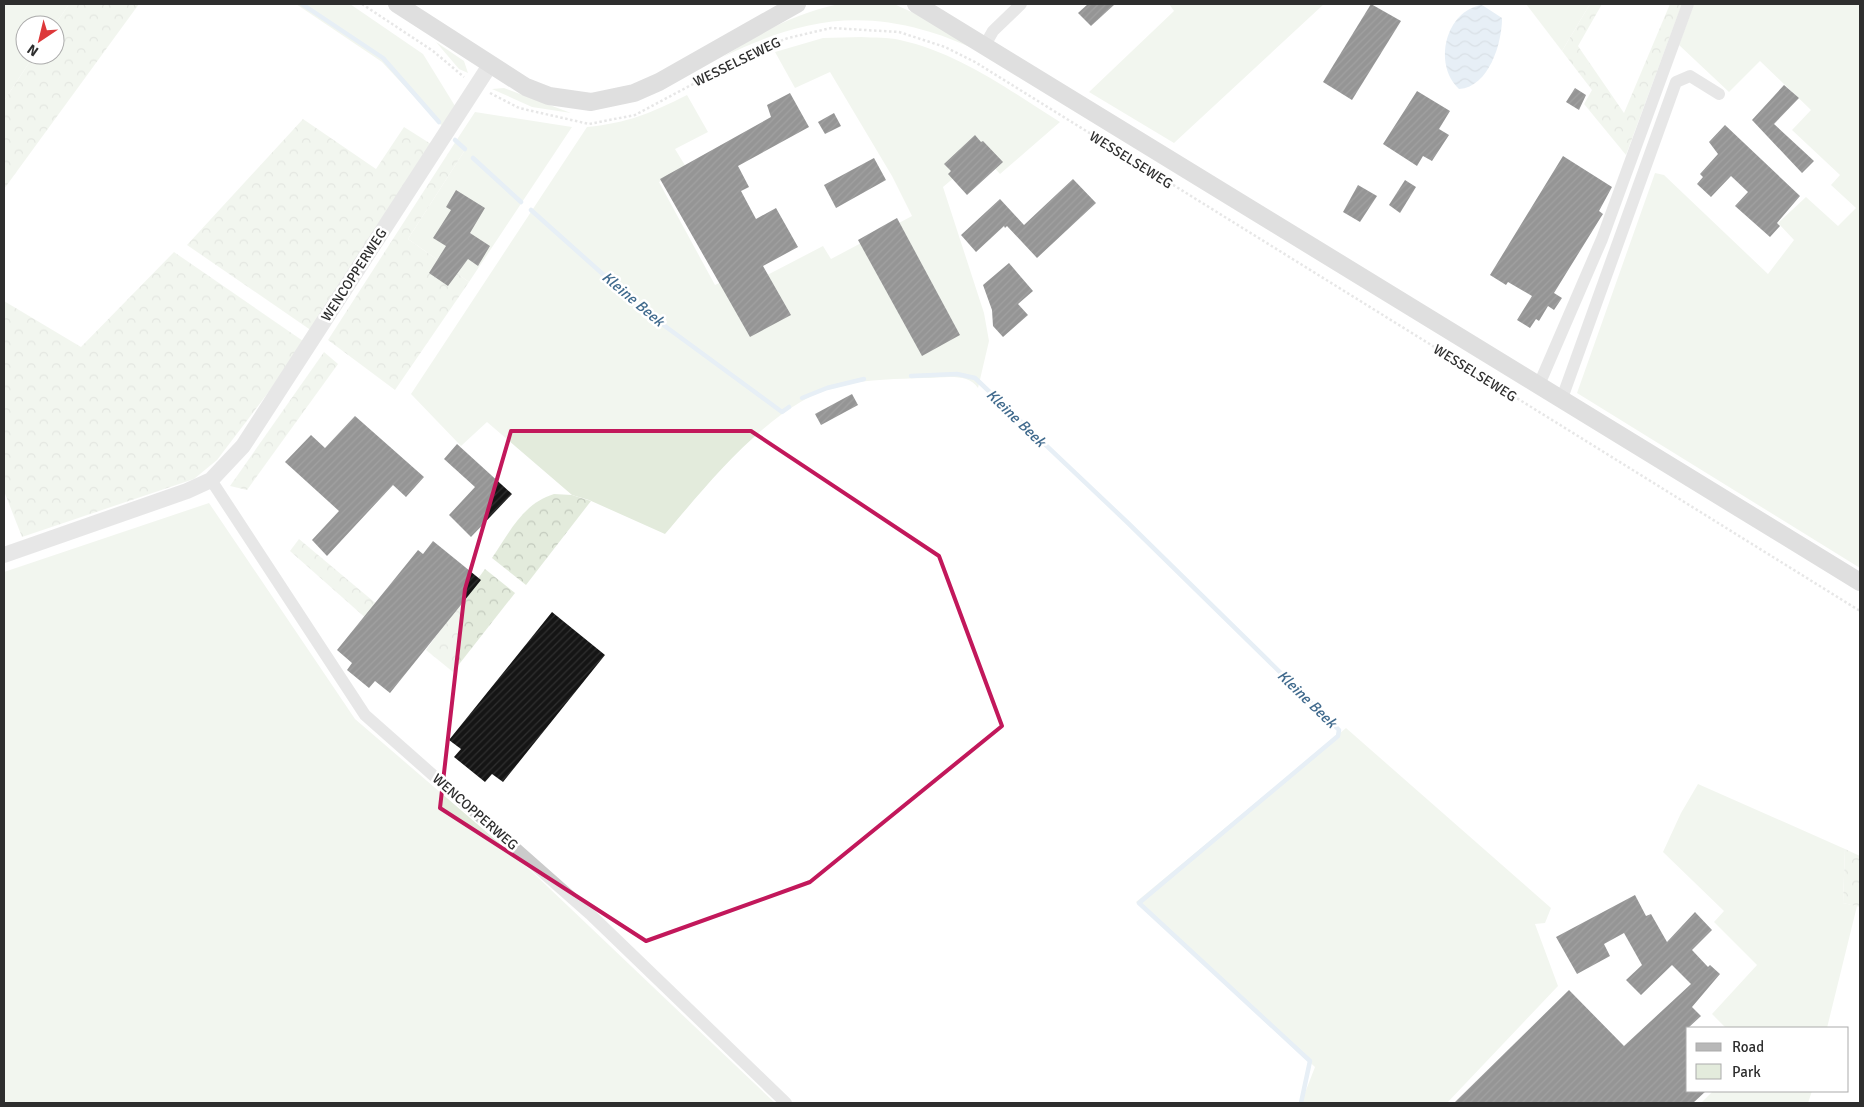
<svg xmlns="http://www.w3.org/2000/svg" width="1864" height="1107" font-family="Signika,sans-serif">
  <defs>
    <pattern id="forest-crowns" width="20" height="18" patternUnits="userSpaceOnUse" patternTransform="scale(1.25)"><rect width="20" height="18" fill="#e3ebdc"/><path d="M2 6a3 3 0 1 1 6 0M12 15a3 3 0 1 1 6 0" fill="none" stroke="#c3cabd"/></pattern>
    <pattern id="water-waves" width="16" height="10" patternUnits="userSpaceOnUse" patternTransform="scale(1.25)"><rect width="16" height="10" fill="#c9dbea"/><path d="M0 5q4-4 8 0t8 0" fill="none" stroke="#adbcc9"/></pattern>
    <pattern id="building-hatch" width="6" height="6" patternUnits="userSpaceOnUse" patternTransform="scale(1.25)"><rect width="6" height="6" fill="#151515"/><path d="M-1 1l2-2M0 6l6-6M5 7l2-2" fill="none" stroke="#2f2f2f"/></pattern>
  </defs>
  <rect width="100%" height="100%" fill="#fff"/>
  <!-- green -->
  <g fill="#e3ebdc">
    <polygon points="4,4 69,4 55,25 25,25 25,55 34,55 4,101"/>
    <polygon points="296,4 350,4 423,54 455,106 442,126 382,62"/>
    <path d="M839 4H894L927 19 973 48C957 42 940 34 923 30 848 9 791 24 723 57 760 33 795 13 839 4Z"/>
    <polygon points="1169,4 1324,4 1174,143 1089,92 1174,11"/>
    <polygon points="1526,4 1590,4 1562,51"/>
    <polygon points="1694,4 1860,4 1860,568 1577,393 1655,173 1664,175 1768,274 1794,240 1778,223 1806,197 1838,226 1856,208 1831,185 1840,175 1792,130 1811,110 1760,61 1729,92 1679,45"/>
    <path d="M861 37C874 38 888 37 900 40 959 53 1009 90 1060 122L1000 174 982 154 943 187 984 313 989 341 978 388C968 372 942 378 925 378 898 379 869 379 842 385 775 399 708 484 665 534L589 500 572 495 487 422 461 446 411 394 587 127C628 123 651 113 687 95L708 132 675 149 686 167 659 182 715 285 743 272 752 283 823 246 831 259 912 216 892 176 830 72 795 88 775 52 823 38Z"/>
    <polygon points="436,42 464,61 468,73 459,69"/>
    <polygon points="504,88 571,113 532,107 492,89"/>
    <polygon points="475,112 572,127 469,282 408,239 465,150 456,141"/>
    <polygon points="209,503 355,719 527,867 775,1103 4,1103 4,572"/>
    <polygon points="1346,728 1551,908 1545,923 1535,924 1558,986 1447,1103 1301,1103 1315,1067 1136,902"/>
    <polygon points="1698,784 1845,849 1843,903 1857,906 1827,1028 1726,1028 1712,1014 1757,965 1714,922 1724,911 1663,852 1681,813"/>
    <polygon points="1713,1091 1812,1091 1808,1103 1701,1103"/>
  </g>
  <!-- forest -->
  <g fill="url(#forest-crowns)">
    <polygon points="69,4 139,4 4,189 4,101 34,55 55,55 55,25"/>
    <polygon points="1590,4 1602,4 1578,46 1624,113 1670,4 1682,4 1626,155 1584,104 1592,90 1562,51"/>
    <polygon points="303,119 376,169 404,127 431,144 312,331 187,245"/>
    <polygon points="456,141 465,150 408,239 469,282 395,390 328,340"/>
    <polygon points="174,252 306,343 217,460 194,479 22,537 4,491 4,301 81,347"/>
    <polygon points="324,352 338,364 247,490 230,486"/>
    <path d="M554 494 572 495 591 501 526 585 492 558C510 532 522 504 554 494Z"/>
    <polygon points="299,539 379,606 369,621 290,551"/>
    <polygon points="485,569 515,593 453,672 426,650"/>
    <polygon points="1845,849 1860,856 1860,907 1843,903"/>
  </g>
  <!-- water -->
  <path fill="url(#water-waves)" d="M1482 5 1502 18C1502 43 1489 87 1459 89 1432 64 1446 10 1482 5Z"/>
  <g fill="none" stroke-linecap="round" stroke-linejoin="round">
    <!-- stream -->
    <g stroke="#c9dbea" stroke-width="4.5">
      <polyline points="302,4 383,58 439,122"/>
      <polyline points="455,140 465,149"/>
      <polyline points="473,158 521,202"/>
      <polyline points="531,210 643,310 782,412 789,407"/>
      <polyline points="911,376 957,374 975,378 1128,523 1339,730 1338,736 1139,903 1310,1061 1301,1103"/>
      <polyline points="802,398 827,388 864,379"/>
    </g>
  </g>
  <!-- building -->
  <g fill="url(#building-hatch)">
    <polygon points="1088,4 1115,4 1091,26 1078,13"/>
    <polygon points="1371,4 1401,21 1352,100 1323,82"/>
    <polygon points="1784,85 1799,98 1774,124 1814,161 1802,173 1752,120"/>
    <polygon points="1575,88 1586,95 1579,110 1566,102"/>
    <polygon points="1417,91 1450,111 1439,129 1449,135 1432,161 1423,156 1417,166 1383,144"/>
    <polygon points="790,93 809,127 738,166 749,187 741,191 756,219 776,208 798,247 763,266 791,315 750,337 660,179 771,117 767,105"/>
    <polygon points="834,113 841,126 825,134 818,122"/>
    <polygon points="1725,125 1800,196 1777,223 1780,226 1770,237 1735,206 1748,192 1731,176 1711,197 1697,184 1703,177 1700,174 1718,154 1709,142"/>
    <polygon points="975,135 981,142 983,141 1003,162 967,195 948,174 951,171 944,164"/>
    <polygon points="1563,156 1612,187 1599,211 1603,214 1601,217 1554,293 1562,298 1554,310 1548,306 1539,321 1536,319 1530,328 1517,320 1532,296 1508,282 1506,285 1490,275"/>
    <polygon points="874,158 886,180 836,208 824,185"/>
    <polygon points="1073,179 1096,203 1037,258 1007,226 1005,228 1004,226 976,252 961,235 1000,199 1024,225"/>
    <polygon points="1405,180 1416,187 1400,213 1389,205"/>
    <polygon points="1358,185 1377,196 1360,222 1343,212"/>
    <polygon points="456,190 485,208 470,233 490,246 478,266 468,259 448,286 429,273 446,246 433,238 451,210 446,207"/>
    <polygon points="897,218 960,335 922,356 858,240"/>
    <polygon points="1009,263 1033,291 1018,304 1028,315 1003,337 993,326 992,310 983,285"/>
    <polygon points="852,394 858,405 821,425 815,414"/>
    <polygon points="355,416 424,477 406,497 393,485 327,556 312,540 339,511 285,462 311,435 325,448"/>
    <polygon points="457,444 512,494 471,537 449,515 475,487 444,459"/>
    <polygon points="433,541 481,580 390,693 375,681 369,688 347,670 352,663 337,650 418,550 423,554"/>
    <polygon points="552,612 605,655 503,782 492,774 485,782 454,757 461,749 449,740"/>
    <polygon points="1635,895 1646,916 1651,914 1667,942 1695,912 1712,930 1692,950 1708,967 1710,965 1720,974 1692,1007 1701,1016 1688,1028 1688,1091 1706,1091 1693,1103 1454,1103 1569,990 1624,1046 1691,984 1672,965 1641,995 1626,980 1642,965 1624,933 1604,944 1610,956 1577,974 1556,937"/>
  </g>
  <g fill="none" stroke-linecap="round" stroke-linejoin="round">
    <!-- path -->
    <g stroke="#cbcbcb" stroke-width="2.5" stroke-dasharray="2.5 2.5" stroke-linecap="butt">
      <polyline points="362,4 433,51 464,77"/>
      <polyline points="490,93 519,108 589,124 635,115 755,51 788,38 831,28 899,32 945,47 975,62 1860,611"/>
    </g>
    <!-- minor -->
    <g stroke="#cbcbcb" stroke-width="12">
      <polyline points="985,45 993,31 1021,4"/>
      <polyline points="1538,387 1602,239 1688,4"/>
      <polyline points="1561,401 1676,82 1690,76 1719,94"/>
      <polyline points="211,480 365,715 590,914 786,1103"/>
    </g>
    <!-- tertiary -->
    <polyline stroke="#cbcbcb" stroke-width="16" points="4,555 187,491 211,480 243,446 490,65"/>
    <!-- secondary -->
    <g stroke="#b8b8b8" stroke-width="18">
      <polyline points="397,4 526,87 549,96 591,102 634,93 659,82 797,4"/>
      <polyline points="916,4 1860,582"/>
    </g>
  </g>
  <!-- marked area -->
  <path d="M0 0H1864V1107H0ZM511 431H751L939 556 1002 726 810 882 646 941 440 808 465 589Z" fill="#fff" fill-opacity=".55" fill-rule="evenodd"/>
  <path fill="none" stroke="#c2185b" stroke-width="4" stroke-linejoin="round" d="M511 431H751L939 556 1002 726 810 882 646 941 440 808 465 589Z"/>
  <g text-anchor="middle" dominant-baseline="central" stroke-width="5" stroke-linejoin="round" paint-order="stroke">
    <!-- street labels -->
    <g font-size="14" fill="#2e2e2e" stroke="#fff">
      <text transform="translate(737 62) rotate(-26)">WESSELSEWEG</text>
      <text transform="translate(1131 160) rotate(32)">WESSELSEWEG</text>
      <text transform="translate(354 275) rotate(-57)">WENCOPPERWEG</text>
      <text transform="translate(1475 373) rotate(32)">WESSELSEWEG</text>
      <text transform="translate(475 812) rotate(41)">WENCOPPERWEG</text>
    </g>
    <!-- water labels -->
    <g font-size="15" font-style="italic" fill="#406a8d" stroke="#fff">
      <text transform="translate(633 299) rotate(40)">Kleine Beek</text>
      <text transform="translate(1016 418) rotate(44)">Kleine Beek</text>
      <text transform="translate(1307 699) rotate(44)">Kleine Beek</text>
    </g>
  </g>
  <!-- border -->
  <rect width="1864" height="1107" fill="none" stroke="#2e2e2e" stroke-width="10"/>
  <!-- legend -->
  <rect x="1686" y="1027" width="162" height="65" fill="#ffffff" stroke="#ababab"/>
  <rect x="1696" y="1043" width="25" height="8" fill="#b8b8b8" stroke="#ababab"/>
  <text x="1732" y="1052" font-size="15" fill="#2e2e2e">Road</text>
  <rect x="1696" y="1064" width="25" height="15" fill="#e3ebdc" stroke="#ababab"/>
  <text x="1732" y="1077" font-size="15" fill="#2e2e2e">Park</text>
  <!-- north arrow -->
  <g transform="translate(40 40) rotate(215)"><circle r="24" fill="#ffffff" stroke="#ababab"/>
  <path d="M0-4L9 19L0 12L-9 19Z" fill="#dd383a"/>
  <text y="-8" font-size="14" font-weight="bold" text-anchor="middle" fill="#2e2e2e">N</text>
  </g>
</svg>
